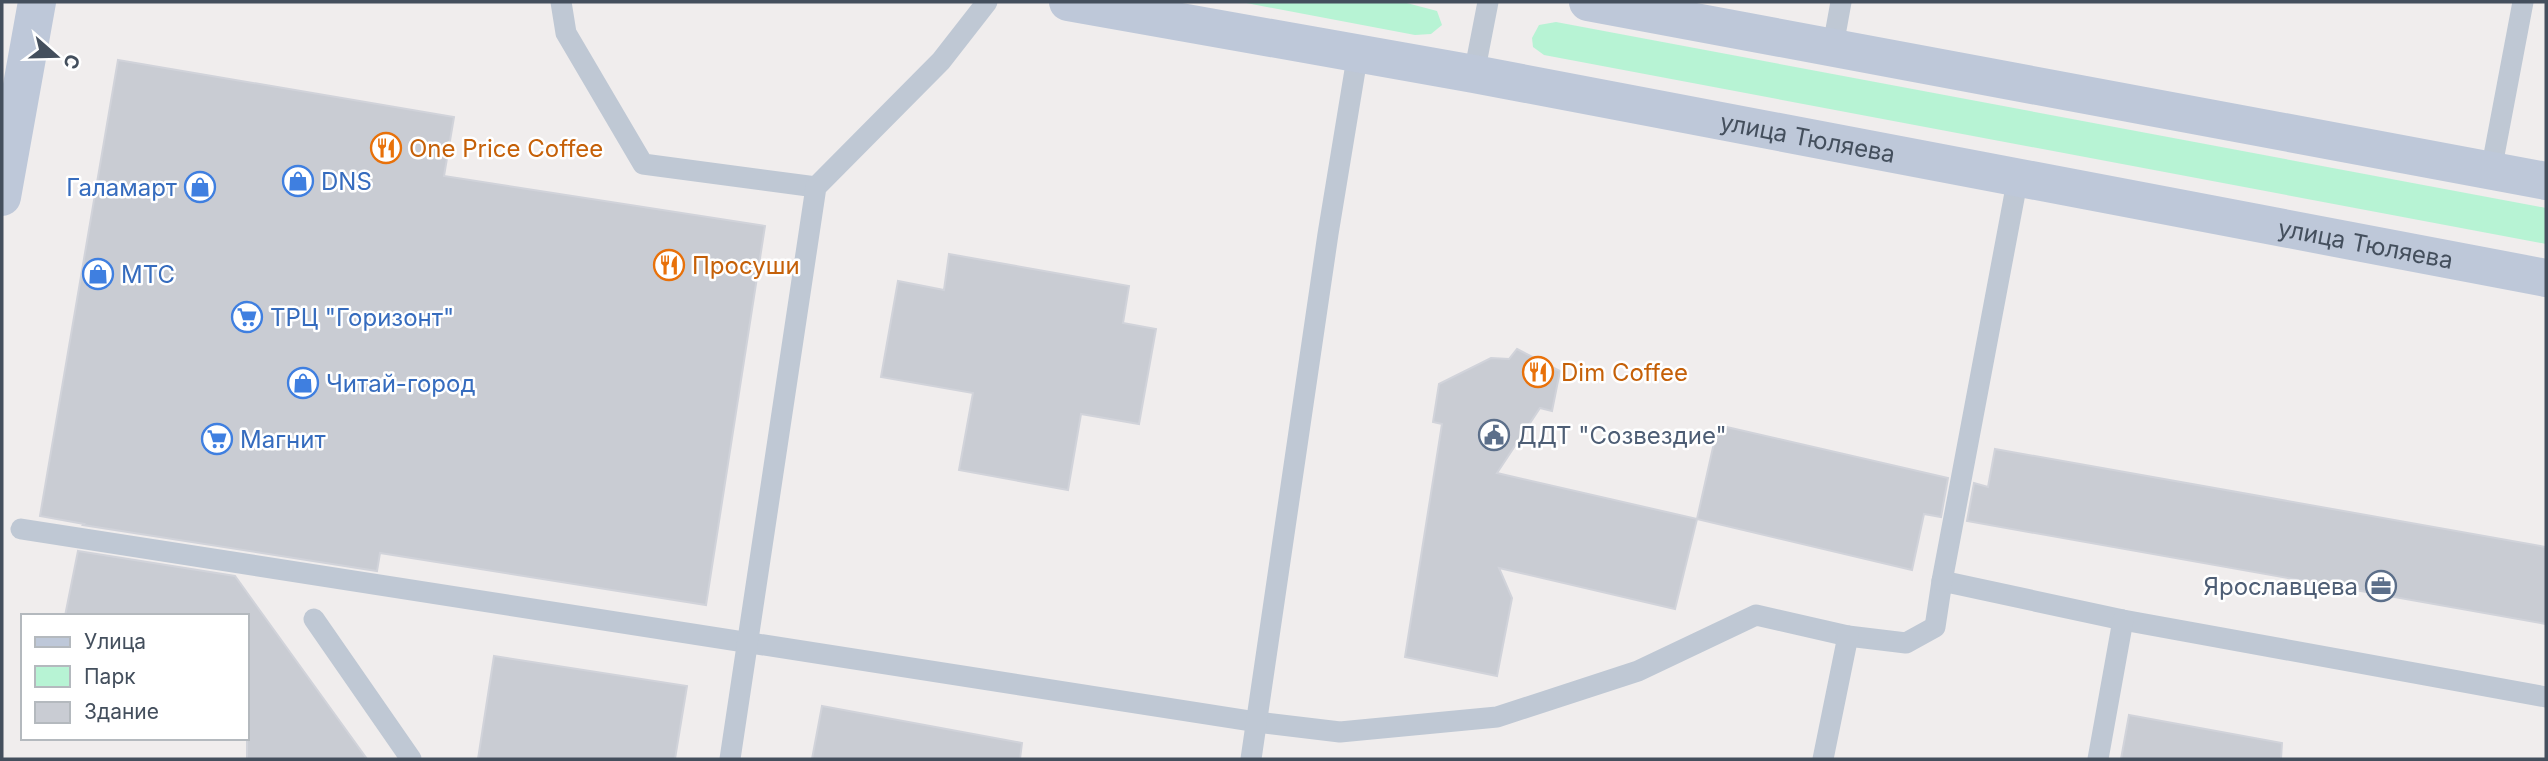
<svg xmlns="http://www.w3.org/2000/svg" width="2548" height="761" font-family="Inter,sans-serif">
  <rect width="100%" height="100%" fill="#f0eded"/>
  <!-- green -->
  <g fill="#b7f3d4">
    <polygon points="1241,2 1403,2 1437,11 1442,25 1431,34 1415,35"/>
    <polygon points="1556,22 2546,208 2546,244 1544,55 1533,47 1532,38 1539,25"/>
  </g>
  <!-- building -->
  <g fill="#c9ccd3" stroke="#d1d3da" stroke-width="2">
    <polygon points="118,60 454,117 444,176 765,226 706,605 380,553 377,571 83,525 84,524 40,516"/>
    <polygon points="949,254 1129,286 1123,323 1156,329 1139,424 1081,414 1068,490 959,470 973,393 881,377 898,281 944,290"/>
    <polygon points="1517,349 1560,371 1552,411 1540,408 1497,473 1697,519 1675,609 1499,568 1512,598 1497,676 1405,657 1442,424 1433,422 1439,384 1491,358 1509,359"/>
    <polygon points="1718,425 1948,478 1941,517 1924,514 1912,570 1697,519"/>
    <polygon points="1995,449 2546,547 2546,624 1967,521 1974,483 1988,487"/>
    <polygon points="78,551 235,576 367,759 247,759 247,616 65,616"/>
    <polygon points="494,656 687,686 675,759 478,759"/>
    <polygon points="822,706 1022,743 1020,759 812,759"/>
    <polygon points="2129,715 2282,743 2281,759 2121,759"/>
  </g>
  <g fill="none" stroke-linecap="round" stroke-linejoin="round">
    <!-- lane -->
    <g stroke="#bfc8d4" stroke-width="21">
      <polyline points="561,2 566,33 643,164 816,187"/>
      <polyline points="1833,46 1841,2"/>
      <polyline points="1474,74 1488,2"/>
      <polyline points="2491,171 2523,2"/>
      <polyline points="21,529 1257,722 1340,732 1497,717 1638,671 1756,615 1848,636 1906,643 1935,627 1942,581 2123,620 2546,697"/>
      <polyline points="1942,581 2018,177"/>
      <polyline points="314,619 411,759"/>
      <polyline points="730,759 816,187 941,61 987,2"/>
      <polyline points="1251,759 1328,234 1358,52"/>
      <polyline points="1823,759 1848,636"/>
      <polyline points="2098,759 2123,620"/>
    </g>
    <!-- secondary -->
    <g stroke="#bec8d9" stroke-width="38">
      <path id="s1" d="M1068 2 1474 74 2546 278"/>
      <polyline points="1588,2 2546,181"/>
      <polyline points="2,197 37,2"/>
    </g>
  </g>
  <!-- icons -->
  <defs>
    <g id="restaurant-ring" transform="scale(1.575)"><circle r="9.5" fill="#fff" stroke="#e8710a" stroke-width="1.5"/><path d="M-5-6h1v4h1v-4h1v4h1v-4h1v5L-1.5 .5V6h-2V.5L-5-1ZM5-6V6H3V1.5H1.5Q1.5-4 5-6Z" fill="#e8710a"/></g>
    <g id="shop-ring" transform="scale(1.575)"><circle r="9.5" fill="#fff" stroke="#3f7fe0" stroke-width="1.5"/><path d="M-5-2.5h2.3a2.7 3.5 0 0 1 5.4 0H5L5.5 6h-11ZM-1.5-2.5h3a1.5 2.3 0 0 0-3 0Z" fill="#3f7fe0"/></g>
    <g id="supermarket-ring" transform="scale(1.575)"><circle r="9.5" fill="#fff" stroke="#3f7fe0" stroke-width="1.5"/><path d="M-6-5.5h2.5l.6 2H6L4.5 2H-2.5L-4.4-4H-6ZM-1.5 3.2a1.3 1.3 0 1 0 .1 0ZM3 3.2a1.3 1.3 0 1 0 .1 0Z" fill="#3f7fe0"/></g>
    <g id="civic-ring" transform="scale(1.575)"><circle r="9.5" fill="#fff" stroke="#5c6f8a" stroke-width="1.5"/><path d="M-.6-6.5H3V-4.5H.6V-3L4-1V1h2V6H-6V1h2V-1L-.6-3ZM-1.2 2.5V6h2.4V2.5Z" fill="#5c6f8a"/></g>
    <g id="office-ring" transform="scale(1.575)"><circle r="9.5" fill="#fff" stroke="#5c6f8a" stroke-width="1.5"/><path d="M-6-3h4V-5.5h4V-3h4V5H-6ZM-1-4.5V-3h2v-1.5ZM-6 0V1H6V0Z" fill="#5c6f8a"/></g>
  </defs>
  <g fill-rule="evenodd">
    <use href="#restaurant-ring" x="386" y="148"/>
    <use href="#shop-ring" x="298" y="181"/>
    <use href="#shop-ring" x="200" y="187"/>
    <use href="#restaurant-ring" x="669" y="265"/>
    <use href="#shop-ring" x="98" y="274"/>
    <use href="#supermarket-ring" x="247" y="317"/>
    <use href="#restaurant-ring" x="1538" y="372"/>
    <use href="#shop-ring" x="303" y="383"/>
    <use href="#civic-ring" x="1494" y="435"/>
    <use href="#supermarket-ring" x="217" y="439"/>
    <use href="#office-ring" x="2381" y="586"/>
  </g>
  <g text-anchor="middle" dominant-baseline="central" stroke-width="5" stroke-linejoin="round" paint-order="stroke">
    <!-- street labels -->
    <g font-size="24" fill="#444f5d" stroke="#fff">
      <text stroke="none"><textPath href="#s1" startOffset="752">улица Тюляева</textPath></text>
      <text stroke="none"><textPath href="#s1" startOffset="1320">улица Тюляева</textPath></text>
    </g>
    <!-- food labels -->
    <g font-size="24" fill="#c56008" stroke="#fff" text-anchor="start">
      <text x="409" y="148">One Price Coffee</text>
      <text x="692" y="265">Просуши</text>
      <text x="1561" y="372">Dim Coffee</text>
    </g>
    <!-- shop labels -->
    <g font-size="24" fill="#366cbe" stroke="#fff" text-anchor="start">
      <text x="321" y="181">DNS</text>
      <text x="177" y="187" text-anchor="end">Галамарт</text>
      <text x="121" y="274">МТС</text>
      <text x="270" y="317">ТРЦ "Горизонт"</text>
      <text x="326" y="383">Читай-город</text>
      <text x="240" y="439">Магнит</text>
    </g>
    <!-- service labels -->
    <g font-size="24" fill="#4e5e75" stroke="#fff" text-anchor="start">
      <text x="1517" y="435">ДДТ "Созвездие"</text>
      <text x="2358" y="586" text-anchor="end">Ярославцева</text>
    </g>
  </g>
  <!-- border -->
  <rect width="2548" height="761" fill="none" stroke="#444f5d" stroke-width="7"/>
  <!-- legend -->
  <rect x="21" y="614" width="228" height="126" fill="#ffffff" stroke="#b4b9be" stroke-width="2"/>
  <rect x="35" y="637" width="35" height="10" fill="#bec8d9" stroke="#b4b9be" stroke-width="2"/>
  <text x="84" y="649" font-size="21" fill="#444f5d">Улица</text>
  <rect x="35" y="666" width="35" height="21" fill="#b7f3d4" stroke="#b4b9be" stroke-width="2"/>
  <text x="84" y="684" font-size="21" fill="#444f5d">Парк</text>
  <rect x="35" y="702" width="35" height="21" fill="#c9ccd3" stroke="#b4b9be" stroke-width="2"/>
  <text x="84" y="719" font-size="21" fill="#444f5d">Здание</text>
  <!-- north arrow -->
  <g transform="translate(56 56) rotate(110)" stroke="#ffffff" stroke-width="5" paint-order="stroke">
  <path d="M0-5L12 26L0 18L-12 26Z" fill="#444f5d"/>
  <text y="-10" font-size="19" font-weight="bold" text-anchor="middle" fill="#444f5d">С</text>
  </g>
</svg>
